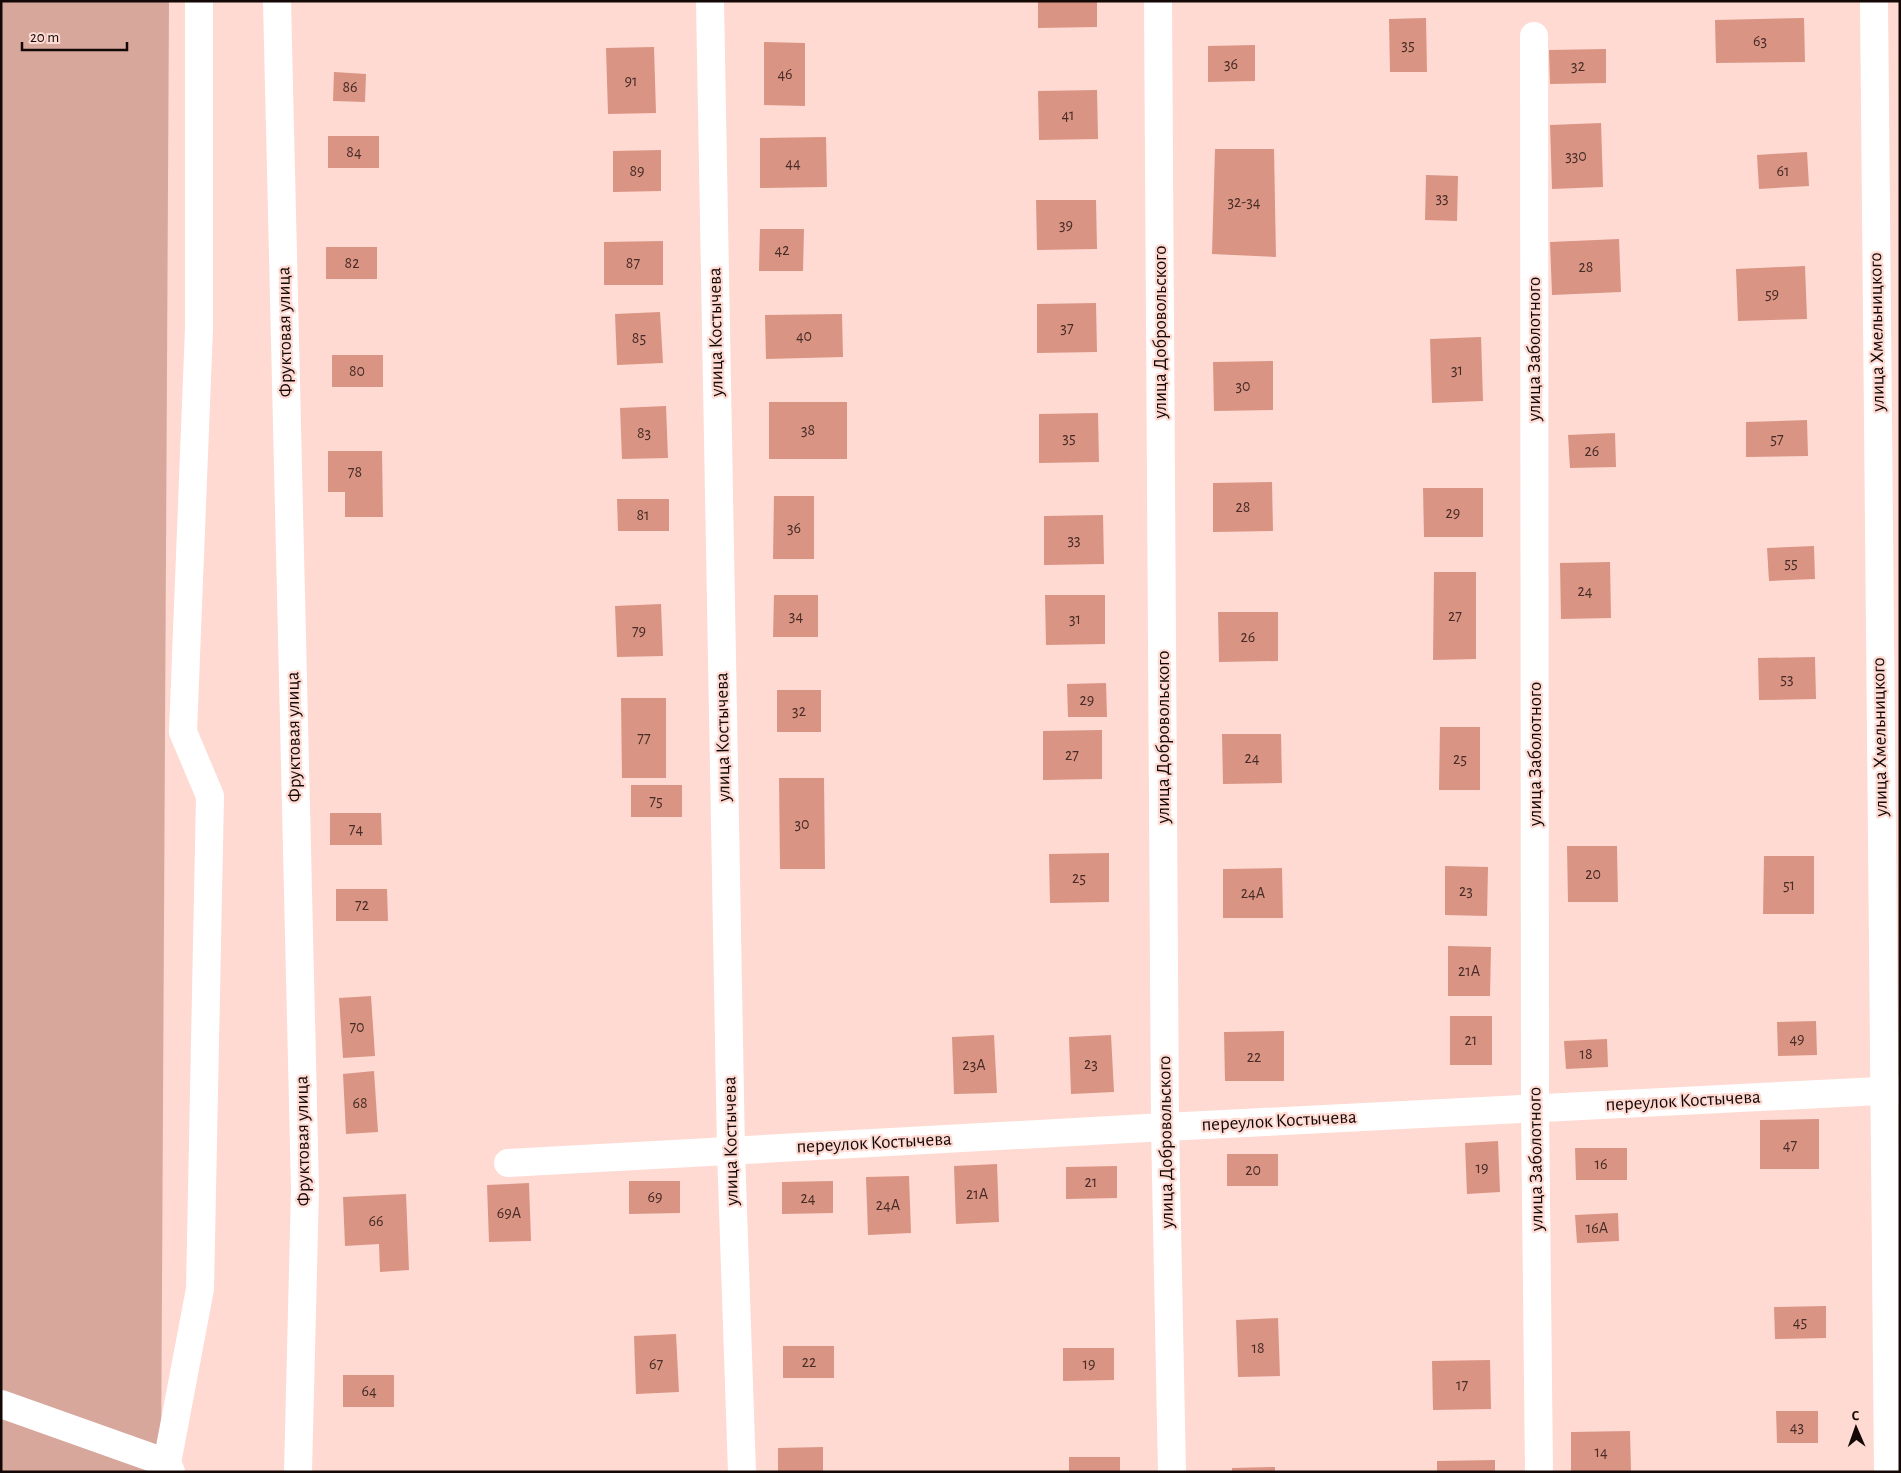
<svg xmlns="http://www.w3.org/2000/svg" width="1901" height="1473" font-family="'Alegreya Sans',sans-serif">
  <rect width="100%" height="100%" fill="#fedad2"/>
  <!-- green -->
  <polygon fill="#d7a79c" points="1,1 169,1 161,1472 1,1472"/>
  <!-- building -->
  <g fill="#da9484">
    <polygon points="1038,1 1097,1 1097,27 1038,28"/>
    <polygon points="1426,18 1427,72 1390,72 1389,19"/>
    <polygon points="1804,18 1805,62 1716,63 1715,20"/>
    <polygon points="764,42 805,43 805,106 764,105"/>
    <polygon points="1255,45 1255,81 1208,82 1208,46"/>
    <polygon points="654,47 656,113 608,114 606,48"/>
    <polygon points="1606,49 1606,83 1550,84 1549,50"/>
    <polygon points="334,72 366,74 365,102 333,101"/>
    <polygon points="1097,90 1098,139 1039,140 1038,91"/>
    <polygon points="1601,123 1603,187 1552,189 1550,125"/>
    <rect x="328" y="136" width="51" height="32"/>
    <polygon points="826,137 827,187 760,188 760,138"/>
    <polygon points="1215,149 1274,149 1276,257 1212,254"/>
    <polygon points="661,150 661,191 613,192 613,151"/>
    <polygon points="1807,152 1809,186 1759,189 1757,155"/>
    <polygon points="1426,175 1458,176 1457,221 1425,220"/>
    <polygon points="1036,200 1096,200 1097,249 1037,250"/>
    <polygon points="760,229 804,229 803,271 759,271"/>
    <polygon points="1619,239 1621,292 1552,295 1550,242"/>
    <polygon points="663,241 663,285 604,285 604,242"/>
    <rect x="326" y="247" width="51" height="32"/>
    <polygon points="1805,266 1807,319 1738,321 1736,269"/>
    <polygon points="1096,303 1097,352 1037,353 1037,304"/>
    <polygon points="660,312 663,363 617,365 615,314"/>
    <polygon points="842,314 843,357 766,359 765,315"/>
    <polygon points="1481,337 1483,401 1432,403 1430,339"/>
    <rect x="332" y="355" width="51" height="32"/>
    <polygon points="1273,361 1273,410 1214,411 1213,362"/>
    <rect x="769" y="402" width="78" height="57"/>
    <polygon points="666,406 668,458 622,459 620,408"/>
    <polygon points="1098,413 1099,462 1039,463 1039,414"/>
    <polygon points="1807,420 1808,456 1746,457 1746,422"/>
    <polygon points="1615,433 1616,467 1570,468 1568,435"/>
    <polygon points="328,451 382,451 383,517 345,517 345,492 328,492"/>
    <polygon points="1272,482 1273,531 1213,532 1213,483"/>
    <polygon points="1423,488 1483,488 1483,537 1424,537"/>
    <polygon points="774,496 814,496 814,559 773,559"/>
    <polygon points="617,499 669,499 669,531 618,531"/>
    <polygon points="1103,515 1104,564 1044,565 1044,516"/>
    <polygon points="1814,546 1815,579 1769,581 1767,548"/>
    <polygon points="1610,562 1611,618 1561,619 1560,563"/>
    <polygon points="1434,572 1476,572 1476,659 1433,660"/>
    <polygon points="774,595 818,595 818,637 773,637"/>
    <polygon points="1045,595 1105,595 1105,644 1046,645"/>
    <polygon points="661,604 663,656 617,657 615,606"/>
    <polygon points="1218,612 1278,612 1278,661 1219,662"/>
    <polygon points="1815,657 1816,699 1759,700 1758,658"/>
    <polygon points="1106,683 1107,717 1068,717 1067,684"/>
    <rect x="777" y="690" width="44" height="42"/>
    <polygon points="621,698 666,698 666,778 622,778"/>
    <polygon points="1440,727 1480,727 1480,790 1439,790"/>
    <polygon points="1102,730 1102,779 1043,780 1043,731"/>
    <polygon points="1222,734 1281,734 1282,783 1223,784"/>
    <polygon points="779,778 824,778 825,869 780,869"/>
    <rect x="631" y="785" width="51" height="32"/>
    <polygon points="330,813 381,813 382,845 330,845"/>
    <polygon points="1567,846 1617,846 1618,902 1568,902"/>
    <polygon points="1109,853 1109,902 1050,903 1049,854"/>
    <polygon points="1764,856 1814,856 1814,914 1763,914"/>
    <polygon points="1445,866 1488,867 1487,916 1445,915"/>
    <polygon points="1282,868 1283,918 1223,918 1223,869"/>
    <polygon points="336,889 387,889 388,921 336,921"/>
    <polygon points="1448,946 1491,947 1490,996 1448,996"/>
    <polygon points="371,996 375,1056 343,1058 339,998"/>
    <rect x="1450" y="1016" width="42" height="49"/>
    <polygon points="1816,1021 1817,1055 1778,1056 1777,1022"/>
    <polygon points="1284,1031 1284,1081 1225,1081 1224,1032"/>
    <polygon points="994,1035 997,1093 954,1094 952,1037"/>
    <polygon points="1111,1035 1114,1092 1071,1094 1069,1037"/>
    <polygon points="1607,1039 1608,1067 1566,1069 1564,1041"/>
    <polygon points="374,1071 378,1132 346,1134 343,1074"/>
    <polygon points="1819,1119 1819,1169 1760,1169 1760,1120"/>
    <polygon points="1498,1141 1500,1192 1467,1194 1465,1143"/>
    <polygon points="1575,1148 1627,1148 1627,1180 1576,1180"/>
    <rect x="1227" y="1154" width="51" height="32"/>
    <polygon points="997,1164 999,1222 956,1224 954,1166"/>
    <polygon points="1117,1166 1117,1198 1066,1199 1066,1167"/>
    <polygon points="909,1176 911,1233 868,1235 866,1177"/>
    <polygon points="629,1181 680,1181 680,1213 629,1214"/>
    <polygon points="833,1181 833,1213 782,1214 782,1182"/>
    <polygon points="529,1183 531,1241 489,1242 487,1185"/>
    <polygon points="406,1194 409,1270 380,1272 379,1244 345,1246 343,1197"/>
    <polygon points="1618,1213 1619,1241 1577,1243 1575,1215"/>
    <polygon points="1826,1306 1826,1338 1775,1339 1774,1307"/>
    <polygon points="1278,1318 1280,1376 1238,1377 1236,1320"/>
    <polygon points="676,1334 679,1392 636,1394 634,1336"/>
    <rect x="783" y="1346" width="51" height="32"/>
    <polygon points="1063,1348 1114,1348 1114,1380 1063,1381"/>
    <polygon points="1490,1360 1491,1409 1433,1410 1432,1361"/>
    <rect x="343" y="1375" width="51" height="32"/>
    <polygon points="1776,1411 1818,1411 1818,1443 1777,1443"/>
    <polygon points="1630,1431 1631,1472 1571,1472 1571,1432"/>
    <polygon points="823,1447 823,1472 778,1472 778,1448"/>
    <rect x="1069" y="1457" width="51" height="15"/>
    <polygon points="1495,1460 1495,1472 1437,1472 1437,1461"/>
    <polygon points="1275,1467 1275,1472 1232,1472 1232,1468"/>
  </g>
  <g fill="none" stroke-linecap="round" stroke-linejoin="round">
    <!-- minor -->
    <g stroke="#fff" stroke-width="28">
      <polyline points="277,1 305,1189 298,1472"/>
      <polyline points="710,1 731,1151 742,1472"/>
      <polyline points="1158,1 1165,1127 1172,1472"/>
      <polyline points="1874,1 1888,1472"/>
      <polyline points="1534,36 1535,1109 1539,1472"/>
      <polyline points="508,1163 1165,1127 1900,1090"/>
      <polyline points="1,1404 167,1463"/>
      <polyline points="171,1472 167,1463 200,1289 210,796 183,732 199,328 199,1"/>
    </g>
  </g>
  <g text-anchor="middle" dominant-baseline="central" stroke-width="4.5" stroke-linejoin="round" paint-order="stroke">
    <!-- number labels -->
    <g font-size="16" fill="#462b26">
      <text x="1760" y="41">63</text>
      <text x="1408" y="45">35</text>
      <text x="1231" y="64">36</text>
      <text x="1578" y="66">32</text>
      <text x="785" y="74">46</text>
      <text x="631" y="81">91</text>
      <text x="350" y="87">86</text>
      <text x="1068" y="115">41</text>
      <text x="354" y="152">84</text>
      <text x="1576" y="156">330</text>
      <text x="793" y="163">44</text>
      <text x="637" y="171">89</text>
      <text x="1783" y="171">61</text>
      <text x="1442" y="198">33</text>
      <text x="1244" y="202">32-34</text>
      <text x="1066" y="225">39</text>
      <text x="782" y="250">42</text>
      <text x="352" y="263">82</text>
      <text x="633" y="263">87</text>
      <text x="1586" y="267">28</text>
      <text x="1772" y="294">59</text>
      <text x="1067" y="328">37</text>
      <text x="804" y="336">40</text>
      <text x="639" y="338">85</text>
      <text x="1457" y="370">31</text>
      <text x="357" y="371">80</text>
      <text x="1243" y="386">30</text>
      <text x="808" y="430">38</text>
      <text x="644" y="433">83</text>
      <text x="1069" y="438">35</text>
      <text x="1777" y="439">57</text>
      <text x="1592" y="451">26</text>
      <text x="355" y="472">78</text>
      <text x="1243" y="507">28</text>
      <text x="1453" y="513">29</text>
      <text x="643" y="515">81</text>
      <text x="794" y="528">36</text>
      <text x="1074" y="540">33</text>
      <text x="1791" y="563">55</text>
      <text x="1585" y="591">24</text>
      <text x="796" y="616">34</text>
      <text x="1455" y="616">27</text>
      <text x="1075" y="619">31</text>
      <text x="639" y="631">79</text>
      <text x="1248" y="637">26</text>
      <text x="1787" y="679">53</text>
      <text x="1087" y="700">29</text>
      <text x="799" y="711">32</text>
      <text x="644" y="738">77</text>
      <text x="1072" y="755">27</text>
      <text x="1252" y="758">24</text>
      <text x="1460" y="759">25</text>
      <text x="656" y="801">75</text>
      <text x="802" y="824">30</text>
      <text x="356" y="829">74</text>
      <text x="1593" y="874">20</text>
      <text x="1079" y="878">25</text>
      <text x="1789" y="885">51</text>
      <text x="1466" y="891">23</text>
      <text x="1253" y="893">24А</text>
      <text x="362" y="905">72</text>
      <text x="1469" y="971">21А</text>
      <text x="357" y="1027">70</text>
      <text x="1797" y="1039">49</text>
      <text x="1471" y="1040">21</text>
      <text x="1586" y="1054">18</text>
      <text x="1254" y="1057">22</text>
      <text x="1091" y="1064">23</text>
      <text x="974" y="1065">23А</text>
      <text x="360" y="1103">68</text>
      <text x="1790" y="1145">47</text>
      <text x="1601" y="1164">16</text>
      <text x="1482" y="1168">19</text>
      <text x="1253" y="1170">20</text>
      <text x="1091" y="1182">21</text>
      <text x="977" y="1194">21А</text>
      <text x="655" y="1197">69</text>
      <text x="808" y="1198">24</text>
      <text x="888" y="1205">24А</text>
      <text x="509" y="1213">69А</text>
      <text x="376" y="1221">66</text>
      <text x="1597" y="1228">16А</text>
      <text x="1800" y="1322">45</text>
      <text x="1258" y="1348">18</text>
      <text x="809" y="1362">22</text>
      <text x="656" y="1364">67</text>
      <text x="1089" y="1364">19</text>
      <text x="1462" y="1385">17</text>
      <text x="369" y="1391">64</text>
      <text x="1797" y="1427">43</text>
      <text x="1601" y="1452">14</text>
    </g>
    <!-- street labels -->
    <g font-size="19" fill="#140806" stroke="#fedad2">
      <text transform="translate(285 332) rotate(-91)">Фруктовая улица</text>
      <text transform="translate(716 332) rotate(-91)">улица Костычева</text>
      <text transform="translate(1160 332) rotate(-90)">улица Добровольского</text>
      <text transform="translate(1877 332) rotate(-91)">улица Хмельницкого</text>
      <text transform="translate(1534 349) rotate(-90)">улица Заболотного</text>
      <text transform="translate(294 737) rotate(-91)">Фруктовая улица</text>
      <text transform="translate(723 737) rotate(-91)">улица Костычева</text>
      <text transform="translate(1163 737) rotate(-90)">улица Добровольского</text>
      <text transform="translate(1880 737) rotate(-91)">улица Хмельницкого</text>
      <text transform="translate(1535 754) rotate(-90)">улица Заболотного</text>
      <text transform="translate(1683 1101) rotate(-3)">переулок Костычева</text>
      <text transform="translate(1279 1121) rotate(-3)">переулок Костычева</text>
      <text transform="translate(303 1141) rotate(-91)">Фруктовая улица</text>
      <text transform="translate(731 1141) rotate(-91)">улица Костычева</text>
      <text transform="translate(1166 1142) rotate(-91)">улица Добровольского</text>
      <text transform="translate(874 1143) rotate(-3)">переулок Костычева</text>
      <text transform="translate(1536 1159) rotate(-91)">улица Заболотного</text>
    </g>
  </g>
  <!-- border -->
  <rect width="1901" height="1473" fill="none" stroke="#140806" stroke-width="5"/>
  <!-- north arrow -->
  <g transform="translate(1856 1428) rotate(358)" stroke="#fedad2" stroke-width="4" paint-order="stroke">
  <path d="M0-4L9 19L0 12L-9 19Z" fill="#140806"/>
  <text y="-8" font-size="14" font-weight="bold" text-anchor="middle" fill="#140806">С</text>
  </g>
  <!-- scale -->
  <path d="M22 42v8h105v-8" fill="none" stroke="#140806" stroke-width="2.5"/>
  <text x="30" y="42" font-size="15" fill="#140806" stroke="#fedad2" stroke-width="4" paint-order="stroke">20 m</text>
</svg>
